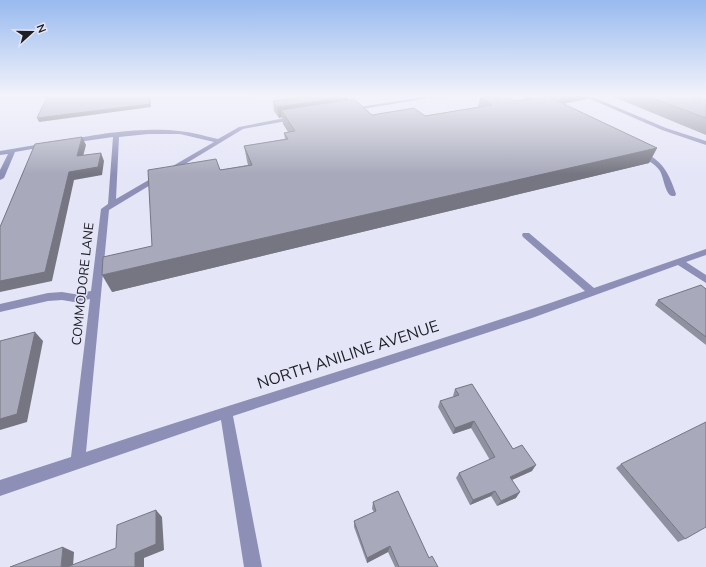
<svg xmlns="http://www.w3.org/2000/svg" width="706" height="567" font-family="'Nunito Sans',sans-serif">
  <rect width="100%" height="100%" fill="#e4e5f7"/>
  <g fill="none" stroke-linecap="round" stroke-linejoin="round">
    <!-- minor -->
    <g fill="#8d8fb6" fill-rule="evenodd">
      <polygon points="436,95 447,95 350,111 347,109"/>
      <polygon points="518,95 525,95 544,104 539,105"/>
      <polygon points="581,95 588,95 666,128 706,141 706,145 662,130"/>
      <path d="M295 116 298 118 297 119 243 129 109 210 86 452C252 397 420 348 585 291L523 237 522 235 523 233H529L594 288 706 249V255L686 262 706 275V283L678 265 532 318 233 416 262 567H244L221 420 0 496V480L71 457 90 299 74 302 62 300 48 301 0 312V304L48 293 62 292 74 294 91 291 101 209 108 204 113 137 71 143 68 141 69 140C99 133 149 127 179 131 192 132 205 136 218 139L239 127ZM148 134H180L214 142 116 199 119 137Z"/>
      <polygon points="47,143 50,145 49,146 15,152 4,178 0,180 0,170 8,154 0,155 0,151"/>
      <path d="M637 152C641 151 645 153 649 155 665 164 670 177 676 194L675 196H672C665 194 664 178 660 171 655 163 645 159 637 154Z"/>
    </g>
  </g>
  <!-- wall -->
  <g fill="#9091a0">
    <polygon points="488,95 504,95 516,101 543,97 538,95 589,95 587,99 563,104 657,148 649,163 112,292 220,170 248,165 247,161 244,146 285,139 284,133 288,132 283,124 282,117 279,118 274,111 273,101 348,100 372,115 425,116 478,107 480,98 487,97"/>
    <polygon points="591,95 692,95 706,100 706,135 609,95 598,97"/>
    <polygon points="706,289 706,345 655,305 658,300"/>
    <polygon points="455,389 513,449 532,471 512,480 516,498 497,506 491,496 470,505 456,478 459,473 490,460 471,428 453,434 438,407 440,401 454,397 453,396"/>
    <polygon points="621,464 685,539 678,542 616,468"/>
    <polygon points="373,502 438,567 395,567 388,552 367,563 354,527 354,521 374,512 372,509"/>
  </g>
  <!-- shaded-wall -->
  <g fill="#767682">
    <polygon points="150,95 151,107 39,122 37,118"/>
    <polygon points="562,95 589,95 587,99 558,104"/>
    <polygon points="599,95 610,95 609,95 598,97"/>
    <polygon points="348,97 348,107 281,110 282,117 279,118 277,107"/>
    <polygon points="82,137 86,145 81,164 77,156"/>
    <polygon points="657,148 649,163 112,292 102,275"/>
    <polygon points="101,153 104,161 102,175 74,180 52,281 0,292 0,281 69,172"/>
    <polygon points="35,332 43,341 27,422 0,430 0,419"/>
    <polygon points="474,421 471,428 453,434 455,428"/>
    <polygon points="536,465 532,471 507,482 510,477"/>
    <polygon points="495,491 491,496 470,505 473,500"/>
    <polygon points="520,492 516,498 497,506 501,501"/>
    <polygon points="156,510 162,517 164,550 144,558 144,567 135,567 135,553"/>
    <polygon points="390,546 388,552 367,563 367,558"/>
    <polygon points="63,547 74,552 73,567 61,567"/>
  </g>
  <!-- building -->
  <g fill="#a8a9ba" stroke="#767682">
    <polygon points="48,95 149,95 150,104 37,118"/>
    <polygon points="318,95 346,95 348,97 277,107 273,101"/>
    <polygon points="491,95 504,95 516,101 547,96 657,148 102,275 103,257 152,246 148,170 216,159 220,170 252,165 244,146 288,139 284,133 295,131 281,110 354,99 372,115 414,108 425,116 492,105 480,98 491,96"/>
    <polygon points="644,95 692,95 706,100 706,118"/>
    <polygon points="82,137 77,156 101,153 98,167 69,172 45,272 0,281 0,227 35,144"/>
    <polygon points="701,285 706,289 706,337 658,300"/>
    <polygon points="35,332 17,414 0,419 0,341"/>
    <polygon points="472,384 513,449 522,445 536,465 510,477 520,492 501,501 495,491 473,500 459,473 495,457 474,421 455,428 440,401 459,395 455,389"/>
    <polygon points="706,422 706,527 685,539 621,464"/>
    <polygon points="398,491 429,558 432,556 438,567 399,567 390,546 367,558 354,521 376,511 373,502"/>
    <polygon points="156,510 156,544 135,553 135,567 67,567 116,548 117,525"/>
    <polygon points="63,547 61,567 10,567"/>
  </g>
  <!-- sky -->
  <linearGradient id="sky" x2="0" y2="1"><stop stop-color="#98baef"/><stop offset="0.55" stop-color="#f3f3fb"/><stop offset="1" stop-color="#f3f3fb" stop-opacity="0"/></linearGradient>
  <rect width="706" height="174" fill="url(#sky)"/>
  <g text-anchor="middle" dominant-baseline="central" stroke-width="3" stroke-linejoin="round" paint-order="stroke">
    <!-- street labels -->
    <g font-size="13" fill="#1e1e25" stroke="#e4e5f7">
      <text transform="translate(83 284) rotate(-84)">COMMODORE LANE</text>
    </g>
    <!-- near-street labels -->
    <g font-size="16" fill="#1e1e25" stroke="#e4e5f7">
      <text transform="translate(348 355) rotate(-18)">NORTH ANILINE AVENUE</text>
    </g>
  </g>
  <!-- north arrow -->
  <g transform="translate(32 32) rotate(69)" stroke="#e4e5f7" stroke-width="3" paint-order="stroke">
  <path d="M0-3L7 15L0 10L-7 15Z" fill="#1e1e25"/>
  <text y="-6" font-size="11" font-weight="bold" text-anchor="middle" fill="#1e1e25">N</text>
  </g>
</svg>
